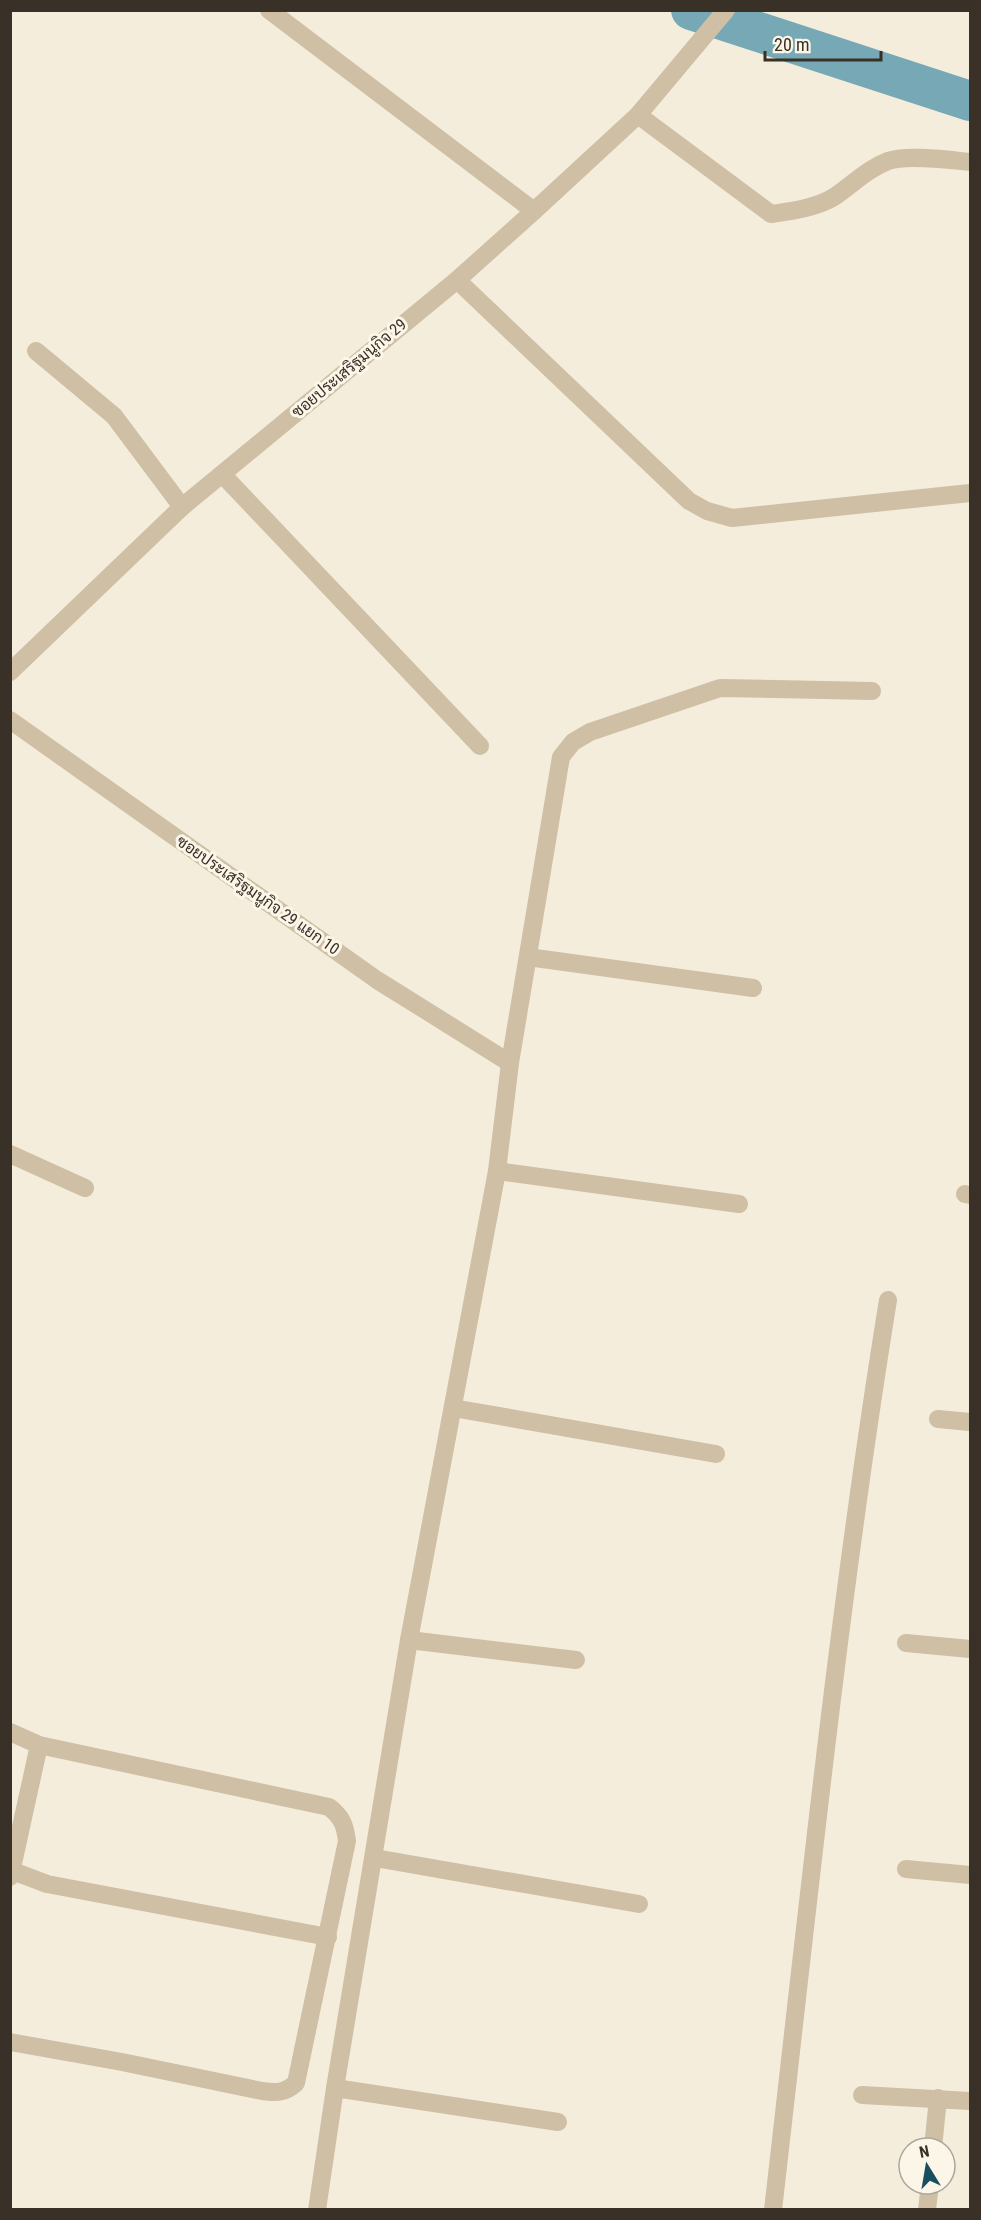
<svg xmlns="http://www.w3.org/2000/svg" width="981" height="2220" font-family="'Roboto Condensed',Sarabun,sans-serif">
  <rect width="100%" height="100%" fill="#f5eddb"/>
  <g fill="none" stroke-linecap="round" stroke-linejoin="round">
    <!-- canal -->
    <polyline stroke="#76a8b5" stroke-width="40" points="691,10 970,101"/>
    <!-- minor -->
    <g stroke="#cebfa5" stroke-width="18">
      <polyline points="269,10 534,211"/>
      <path d="M638 115 771 214C791 211 816 208 834 197 852 185 867 169 888 161 906 154 950 160 970 162"/>
      <polyline points="457,280 689,501 707,511 732,518 970,493"/>
      <polyline points="36,351 114,416 182,507"/>
      <polyline points="222,474 480,746"/>
      <polyline points="10,672 182,507 457,280 534,211 638,115 726,10"/>
      <polyline points="10,720 377,980 510,1063"/>
      <polyline points="528,957 753,988"/>
      <polyline points="10,1154 85,1188"/>
      <polyline points="497,1171 739,1204"/>
      <polyline points="965,1194 970,1195"/>
      <polyline points="453,1408 716,1454"/>
      <polyline points="938,1419 970,1422"/>
      <polyline points="409,1640 576,1660"/>
      <polyline points="906,1643 970,1649"/>
      <path d="M10 1732 39 1745 329 1807C342 1817 345 1825 347 1841L296 2083C285 2093 277 2093 262 2091L122 2062 10 2042"/>
      <polyline points="375,1858 639,1904"/>
      <polyline points="906,1869 970,1875"/>
      <polyline points="10,1870 47,1884 328,1937"/>
      <polyline points="10,1877 39,1745"/>
      <polyline points="335,2088 558,2122"/>
      <polyline points="862,2095 970,2101"/>
      <polyline points="933,2148 938,2098"/>
      <polyline points="317,2210 335,2088 409,1640 497,1171 510,1063 561,757 573,742 590,732 720,688 872,691"/>
      <path d="M773 2210C808 1906 839 1602 888 1300"/>
      <polyline points="927,2210 930,2184"/>
    </g>
  </g>
  <g text-anchor="middle" dominant-baseline="central" stroke-width="6" stroke-linejoin="round" paint-order="stroke">
    <!-- street labels -->
    <g font-size="16" fill="#393027" stroke="#fbf6e8">
      <text transform="translate(349 368) rotate(-40)">ซอยประเสริฐมนูกิจ 29</text>
      <text transform="translate(258 895) rotate(35)">ซอยประเสริฐมนูกิจ 29 แยก 10</text>
    </g>
  </g>
  <!-- border -->
  <rect width="981" height="2220" fill="none" stroke="#393027" stroke-width="24"/>
  <!-- north arrow -->
  <g transform="translate(927 2166) rotate(349)"><circle r="28" fill="#fbf6e8" stroke="#ada79b" stroke-width="1.5"/>
  <path d="M0-4.5L10 22L0 15L-10 22Z" fill="#184f5f"/>
  <text y="-9" font-size="16" font-weight="bold" text-anchor="middle" fill="#393027">N</text>
  </g>
  <!-- scale -->
  <path d="M765 51v9h116v-9" fill="none" stroke="#393027" stroke-width="3"/>
  <text x="774" y="51" font-size="18" fill="#393027" stroke="#fbf6e8" stroke-width="4.5" paint-order="stroke">20 m</text>
</svg>
